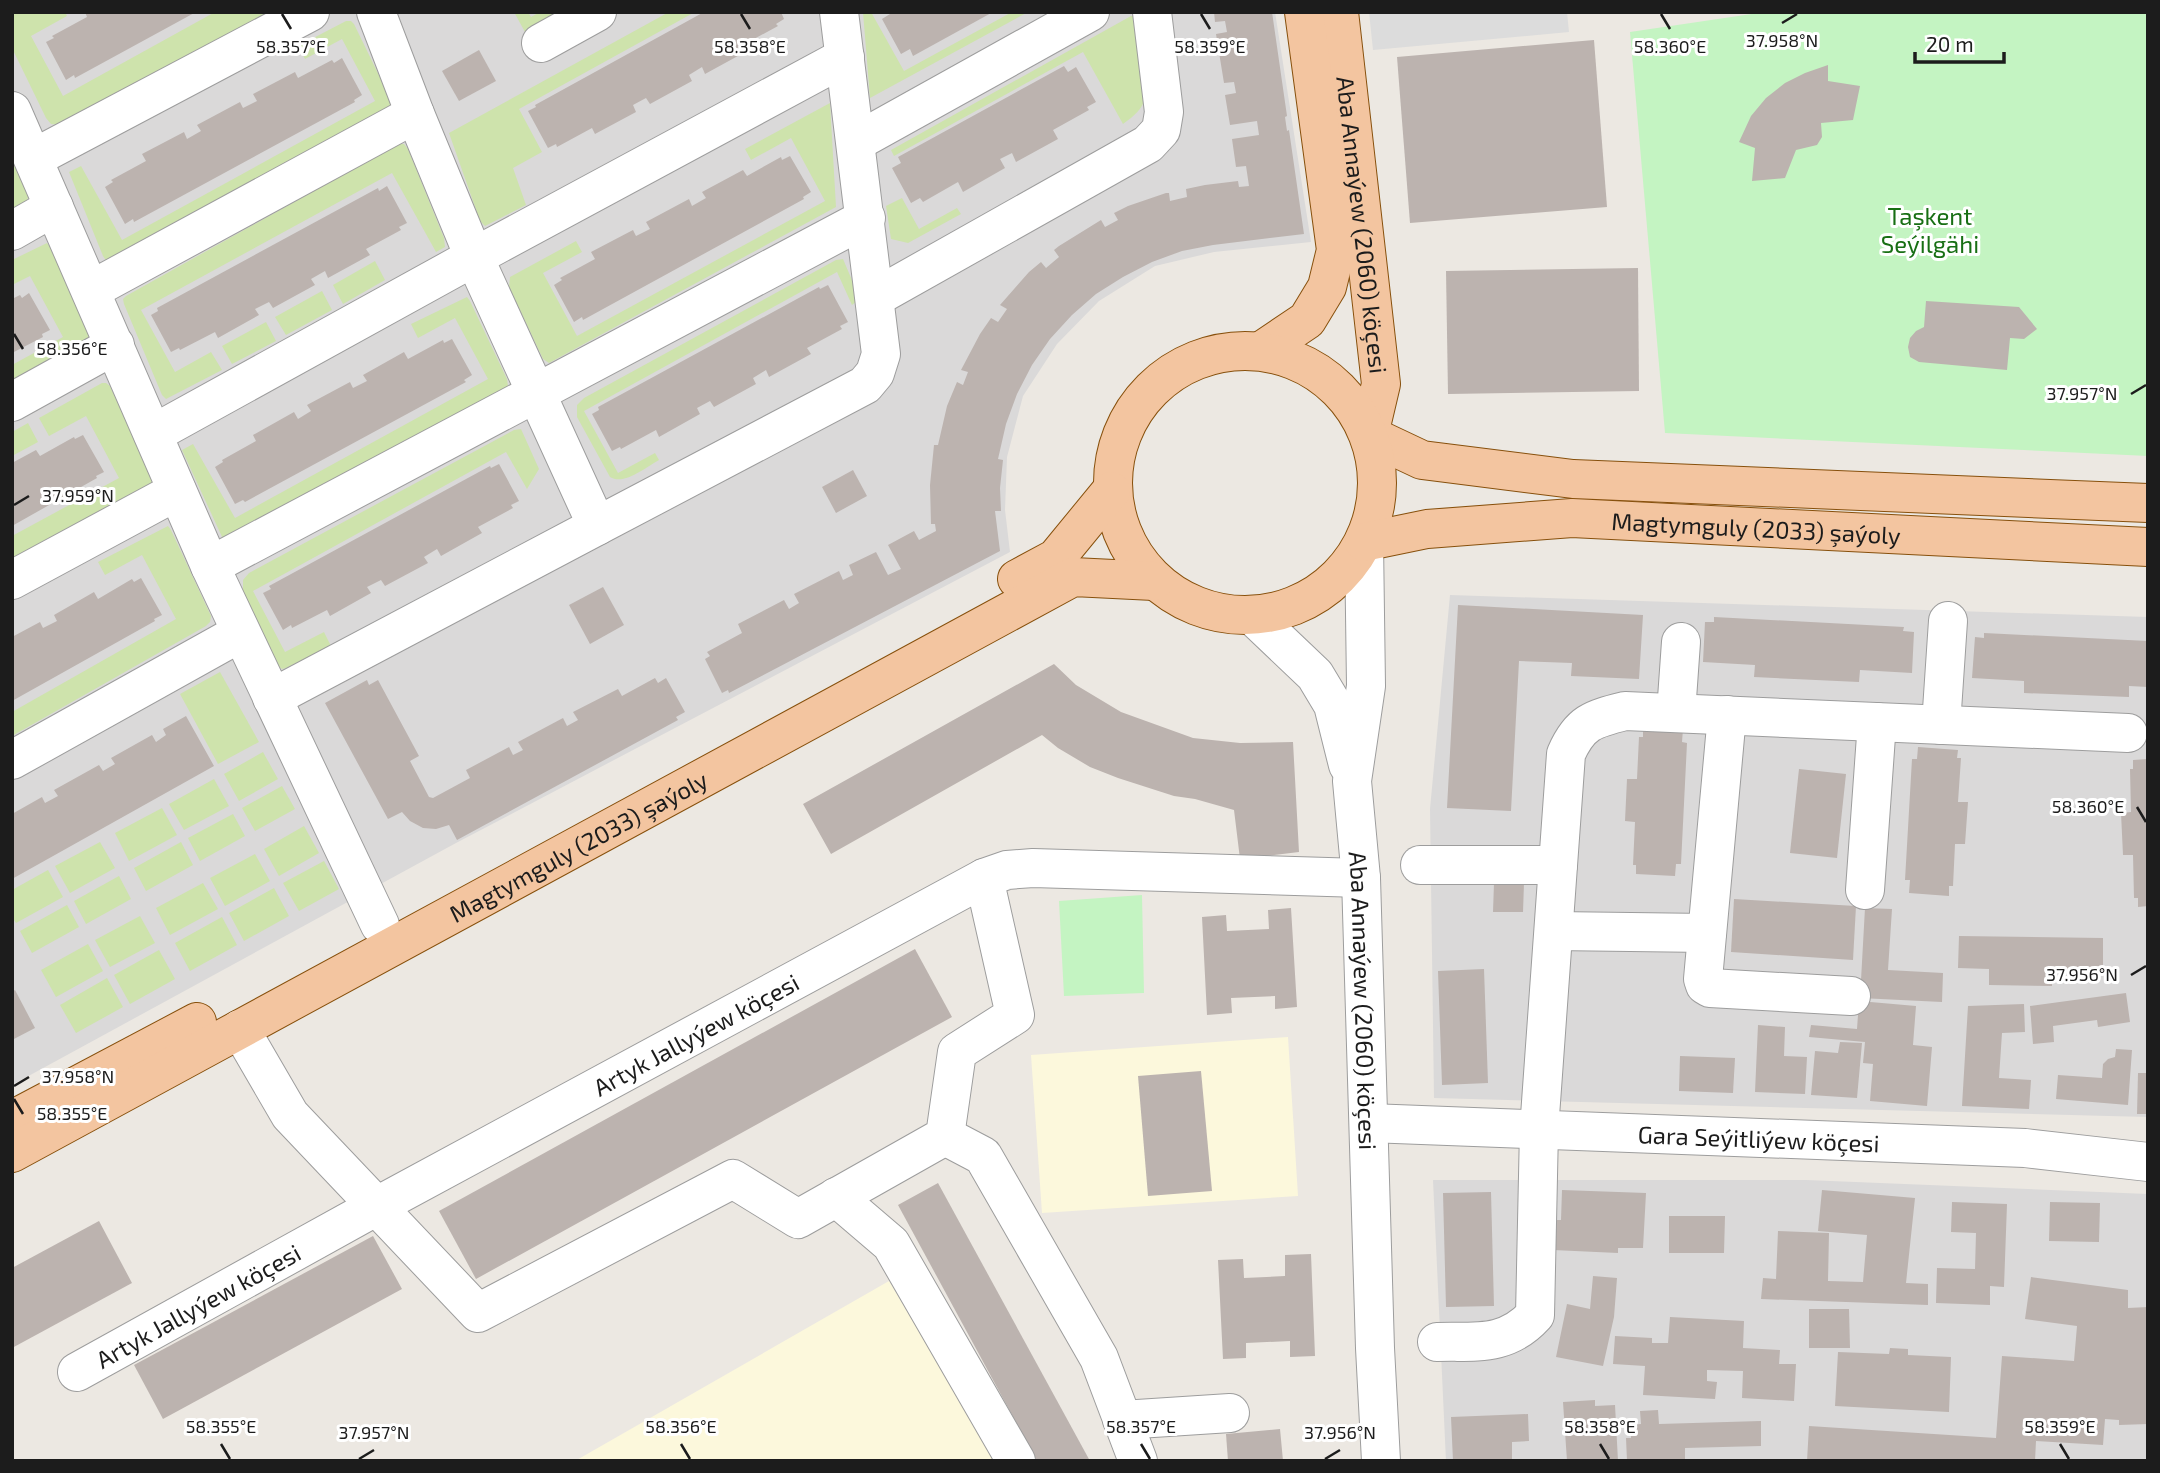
<svg xmlns="http://www.w3.org/2000/svg" width="2160" height="1473" font-family="'Exo 2',sans-serif">
  <rect width="100%" height="100%" fill="#ece8e2"/>
  <!-- residential -->
  <g fill="#dad9d9">
    <polygon points="12,12 1275,12 1311,242 1214,252 1155,266 1099,301 1057,344 1023,396 1007,457 1005,510 1010,552 456,843 12,1085"/>
    <polygon points="1450,595 2148,617 2148,1117 1434,1098 1430,809"/>
    <polygon points="1433,1180 1806,1180 2148,1194 2148,1461 1446,1461"/>
  </g>
  <!-- education -->
  <g fill="#fcf8dc">
    <polygon points="1288,1037 1298,1196 1042,1213 1031,1055"/>
    <polygon points="889,1281 996,1461 575,1461"/>
  </g>
  <!-- grass -->
  <g fill="#cee3ac">
    <polygon points="12,12 65,12 67,16 31,36 63,96 215,12 270,12 60,125 51,124 46,118 12,48"/>
    <polygon points="514,12 528,12 531,17 540,12 562,12 525,32"/>
    <polygon points="669,12 695,12 519,109 542,152 513,168 526,205 485,226 480,221 449,133"/>
    <polygon points="863,12 871,12 904,71 1012,12 1028,12 870,98"/>
    <path d="M1131 16H1135L1146 96C1142 110 1134 116 1123 124L1083 52 894 156 891 150Z"/>
    <polygon points="346,21 351,21 354,24 390,98 390,110 107,262 103,256 69,172 81,166 122,240 375,101 342,39 305,59 298,46"/>
    <polygon points="830,103 836,207 549,363 543,359 509,287 510,277 576,241 582,252 543,273 577,336 825,201 791,138 751,160 745,149"/>
    <polygon points="398,144 404,144 408,149 444,238 445,247 436,252 392,173 141,310 175,372 211,352 222,370 166,399 162,395 124,304 123,299 126,296"/>
    <path d="M12 157C17 166 32 192 27 201 24 206 17 208 12 211Z"/>
    <polygon points="902,198 919,229 957,208 961,214 908,243 891,239 886,206"/>
    <polygon points="47,243 50,247 91,339 12,388 12,365 63,337 30,276 12,285 12,260"/>
    <path d="M843 259 860 299 852 305 837 272 584 411 618 473 655 453 659 460C646 467 624 486 610 477L577 417V405L584 398 836 260Z"/>
    <polygon points="375,261 385,280 343,304 333,285"/>
    <polygon points="322,291 332,310 286,335 275,317"/>
    <polygon points="467,297 470,301 507,379 508,386 501,392 223,539 182,450 193,444 235,518 488,379 455,318 418,338 411,324"/>
    <polygon points="266,322 276,341 232,364 222,346"/>
    <polygon points="102,383 106,383 110,386 153,480 151,483 12,558 12,536 119,478 86,416 49,436 39,418"/>
    <polygon points="28,423 38,442 12,456 12,432"/>
    <polygon points="521,429 539,469 527,489 506,452 253,591 285,652 324,632 331,646 286,668 282,669 278,666 243,592 243,580 249,573 514,430"/>
    <polygon points="168,526 171,530 211,616 210,622 206,626 12,736 12,712 176,619 142,555 105,575 98,562"/>
    <polygon points="220,672 259,742 218,764 180,694"/>
    <polygon points="263,752 278,779 239,801 224,774"/>
    <polygon points="214,779 229,806 184,830 169,804"/>
    <polygon points="282,786 295,809 255,831 242,808"/>
    <polygon points="162,808 177,835 129,861 115,833"/>
    <polygon points="233,814 245,836 200,861 188,838"/>
    <polygon points="304,826 319,853 279,876 264,849"/>
    <polygon points="100,842 115,868 70,893 55,866"/>
    <polygon points="181,842 193,865 146,891 134,868"/>
    <polygon points="255,854 270,881 225,906 210,878"/>
    <polygon points="324,861 339,889 299,911 283,883"/>
    <polygon points="48,870 63,897 16,923 12,917 12,890"/>
    <polygon points="119,876 131,899 86,924 74,901"/>
    <polygon points="203,883 218,909 170,935 156,908"/>
    <polygon points="274,888 289,916 244,941 229,913"/>
    <polygon points="67,905 79,927 32,953 20,931"/>
    <polygon points="140,916 155,943 110,967 95,940"/>
    <polygon points="222,917 237,945 190,971 175,943"/>
    <polygon points="88,944 103,971 56,997 41,970"/>
    <polygon points="159,950 175,979 130,1004 114,975"/>
    <polygon points="107,978 123,1007 76,1033 60,1005"/>
  </g>
  <!-- park -->
  <g fill="#c4f4c2">
    <polygon points="1765,12 2148,12 2148,456 1665,433 1630,32"/>
    <polygon points="1142,895 1144,993 1064,996 1059,901"/>
  </g>
  <!-- parking -->
  <polygon fill="#dcdcdc" points="1369,12 1567,12 1569,32 1373,50"/>
  <!-- building -->
  <g fill="#bcb3af">
    <polygon points="85,12 196,12 75,78 74,75 66,80 46,42 54,38 52,36 87,17"/>
    <polygon points="704,12 781,12 784,19 776,24 778,26 743,45 747,51 705,74 702,67 689,75 692,81 650,104 646,98 633,105 636,112 595,134 592,128 557,147 556,144 548,148 528,111 536,107 535,105"/>
    <polygon points="889,12 993,12 913,56 910,49 901,54 882,19 890,14"/>
    <polygon points="1214,12 1272,12 1287,116 1285,117 1287,131 1289,130 1304,234 1213,245 1182,251 1152,262 1123,277 1096,294 1072,315 1050,339 1032,365 1017,394 1006,424 998,459 1003,460 1000,488 1001,511 995,511 1000,551 729,693 728,690 722,693 705,659 710,656 707,652 742,633 738,624 784,600 789,609 799,603 794,594 839,571 843,580 853,575 849,565 876,552 888,575 901,569 888,545 914,531 919,540 936,531 935,524 931,524 930,485 934,445 938,445 947,406 957,382 963,385 968,372 961,370 980,334 991,318 998,322 1007,309 1000,305 1029,272 1041,262 1046,268 1059,257 1054,250 1059,246 1101,220 1105,227 1118,220 1114,213 1128,206 1166,193 1169,193 1170,201 1187,197 1186,189 1205,185 1238,181 1239,187 1249,186 1246,166 1236,167 1232,139 1259,135 1257,121 1230,125 1225,95 1236,93 1234,82 1224,83 1216,34 1227,32 1225,21 1215,22"/>
    <polygon points="1594,40 1607,207 1410,223 1397,57"/>
    <polygon points="479,50 496,81 459,101 442,71"/>
    <polygon points="342,58 362,95 354,100 355,102 134,222 133,219 125,224 105,187 113,182 111,180 146,161 142,154 184,132 187,139 201,131 197,125 240,102 243,108 257,101 253,94 295,72 298,78 332,60 334,63"/>
    <polygon points="1828,65 1828,81 1860,86 1853,120 1821,123 1822,137 1817,145 1796,150 1785,178 1752,181 1755,148 1739,142 1751,116 1766,98 1785,83 1805,73"/>
    <polygon points="1064,66 1068,72 1076,67 1096,102 1087,107 1089,110 1053,130 1058,139 1016,162 1012,153 1000,159 1005,168 963,192 958,182 923,202 920,198 911,203 892,168 901,163 898,157"/>
    <polygon points="790,156 811,192 803,197 804,199 583,320 582,317 574,322 554,285 562,280 560,278 595,259 591,252 633,230 636,236 650,229 646,222 689,199 692,206 706,198 702,192 743,170 747,176 781,157 782,160"/>
    <polygon points="387,186 407,223 399,227 401,230 366,249 370,255 328,278 325,271 311,279 315,285 273,308 269,302 255,309 259,315 218,338 215,332 180,350 179,348 171,352 151,315 158,311 157,308 378,188 379,191"/>
    <polygon points="1638,268 1639,391 1448,394 1446,271"/>
    <polygon points="828,285 848,322 840,326 842,329 807,348 811,354 769,377 766,370 753,378 756,384 714,407 710,401 697,408 700,414 659,437 656,430 621,449 620,447 612,451 592,414 599,410 598,407 819,287 820,289"/>
    <polygon points="29,293 50,330 42,334 43,337 12,353 12,299 20,295 22,298"/>
    <polygon points="1926,301 2019,307 2037,329 2024,339 2010,338 2007,370 1919,362 1910,357 1908,347 1910,338 1916,331 1924,327"/>
    <polygon points="452,339 472,375 464,380 466,382 245,502 243,500 235,504 215,467 223,462 222,460 256,441 253,435 294,412 298,419 311,411 307,405 350,382 353,388 367,381 363,375 404,352 408,359 443,340 444,343"/>
    <polygon points="83,435 104,472 96,476 97,478 12,526 12,463 36,450 40,456 74,437 75,439"/>
    <polygon points="499,464 519,501 511,505 513,508 478,527 482,533 441,556 437,549 424,557 428,563 385,586 381,580 367,587 371,593 330,616 327,610 292,628 291,625 283,630 263,593 271,589 269,586 490,466 491,468"/>
    <polygon points="853,470 867,496 836,513 822,487"/>
    <polygon points="141,578 162,615 154,619 155,621 12,701 12,637 40,622 43,628 57,621 54,615 94,592 98,599 132,579 134,582"/>
    <polygon points="603,587 624,625 590,644 569,605"/>
    <polygon points="1458,605 1643,615 1639,679 1571,676 1572,663 1519,661 1511,811 1447,808"/>
    <polygon points="1714,617 1904,627 1903,631 1914,632 1912,673 1860,670 1859,682 1754,677 1755,665 1703,662 1705,622 1714,622"/>
    <polygon points="1984,633 2148,641 2148,687 2129,686 2129,697 2024,693 2024,681 1972,678 1975,637 1984,638"/>
    <polygon points="1054,664 1076,685 1121,712 1193,738 1240,743 1293,742 1299,852 1240,859 1234,810 1195,799 1174,796 1118,778 1090,767 1058,748 1042,735 831,854 803,804"/>
    <polygon points="655,678 658,683 666,678 685,712 676,717 678,720 457,840 449,825 436,829 423,828 410,821 402,812 388,819 325,703 367,680 369,685 378,680 419,756 410,761 429,797 433,798 470,778 466,770 509,747 513,755 523,750 518,742 563,718 567,726 578,720 573,712 618,689 622,696"/>
    <polygon points="186,716 214,766 12,879 12,814 42,797 45,803 58,796 54,790 99,765 103,771 115,764 111,758 152,735 156,742 166,735 163,729"/>
    <polygon points="1643,727 1683,729 1682,742 1687,743 1681,864 1676,864 1675,876 1636,874 1636,865 1633,865 1635,822 1625,821 1627,779 1637,779 1639,737 1643,737"/>
    <polygon points="1918,747 1958,750 1957,758 1961,758 1958,802 1968,802 1965,844 1955,844 1953,886 1949,886 1949,896 1909,893 1910,880 1905,880 1912,759 1917,759"/>
    <polygon points="2148,759 2148,906 2138,907 2138,898 2134,898 2133,855 2123,855 2121,813 2131,812 2130,769 2133,769 2133,760"/>
    <polygon points="1799,769 1846,774 1837,858 1790,853"/>
    <polygon points="1494,883 1524,883 1523,912 1493,912"/>
    <polygon points="1734,899 1856,906 1853,960 1731,952"/>
    <polygon points="1291,908 1297,1007 1275,1009 1275,996 1231,998 1232,1013 1207,1015 1202,917 1226,915 1227,931 1269,929 1268,910"/>
    <polygon points="1865,908 1892,909 1888,970 1943,973 1942,1002 1860,998"/>
    <polygon points="1959,936 2103,938 2103,971 2052,970 2052,986 1989,985 1989,969 1958,968"/>
    <polygon points="915,949 952,1017 476,1279 439,1211"/>
    <polygon points="1484,969 1488,1083 1442,1085 1438,971"/>
    <polygon points="15,990 35,1028 12,1040 12,992"/>
    <polygon points="2126,993 2130,1022 2098,1027 2097,1020 2053,1026 2054,1042 2033,1044 2030,1006"/>
    <polygon points="1859,1001 1916,1006 1913,1045 1932,1047 1927,1106 1870,1101 1873,1064 1863,1063 1865,1042 1809,1037 1811,1025 1857,1029"/>
    <polygon points="2024,1004 2025,1032 2002,1033 1999,1078 2031,1080 2029,1109 1962,1106 1968,1006"/>
    <polygon points="1758,1025 1785,1027 1784,1056 1807,1057 1805,1094 1755,1092"/>
    <polygon points="1840,1042 1862,1043 1857,1098 1811,1095 1815,1051 1838,1053"/>
    <polygon points="2116,1049 2132,1050 2128,1105 2056,1099 2058,1075 2102,1078 2103,1064 2108,1059 2115,1057"/>
    <polygon points="1680,1056 1735,1058 1733,1093 1679,1091"/>
    <polygon points="1201,1071 1212,1191 1148,1196 1138,1076"/>
    <polygon points="2138,1073 2148,1073 2148,1114 2137,1114"/>
    <polygon points="938,1183 1090,1461 1037,1461 898,1205"/>
    <polygon points="1562,1190 1646,1193 1643,1248 1618,1248 1618,1253 1553,1250 1554,1220 1561,1220"/>
    <polygon points="1822,1190 1915,1198 1906,1283 1928,1284 1928,1305 1761,1299 1763,1278 1776,1279 1778,1231 1829,1233 1828,1281 1863,1282 1867,1235 1818,1231"/>
    <polygon points="1491,1192 1494,1306 1446,1307 1443,1193"/>
    <polygon points="1952,1202 2007,1204 2004,1287 1990,1286 1990,1305 1936,1303 1937,1268 1975,1269 1976,1233 1951,1232"/>
    <polygon points="2050,1202 2100,1203 2099,1242 2049,1241"/>
    <polygon points="1669,1216 1725,1216 1724,1253 1669,1253"/>
    <polygon points="99,1221 132,1283 12,1348 12,1268"/>
    <polygon points="373,1236 402,1289 163,1419 134,1365"/>
    <polygon points="1311,1254 1315,1356 1290,1357 1290,1341 1246,1343 1246,1358 1223,1359 1218,1260 1243,1259 1244,1278 1285,1276 1285,1255"/>
    <polygon points="1593,1276 1617,1278 1614,1317 1603,1366 1556,1357 1567,1304 1590,1309"/>
    <polygon points="2031,1277 2128,1290 2128,1308 2148,1307 2148,1424 2119,1425 2119,1420 2105,1419 2103,1445 2036,1441 2035,1461 1807,1461 1809,1426 1996,1438 2002,1356 2074,1361 2077,1326 2025,1319"/>
    <polygon points="1809,1309 1849,1309 1850,1348 1809,1348"/>
    <polygon points="1670,1317 1744,1321 1743,1348 1780,1350 1779,1364 1796,1364 1794,1401 1742,1398 1743,1371 1707,1370 1707,1381 1717,1382 1715,1399 1643,1395 1645,1366 1613,1364 1615,1336 1652,1338 1652,1343 1668,1343"/>
    <polygon points="1890,1348 1908,1349 1908,1355 1951,1357 1949,1412 1835,1406 1838,1352 1889,1354"/>
    <polygon points="1595,1400 1595,1406 1615,1405 1618,1461 1567,1461 1563,1402"/>
    <polygon points="1658,1410 1659,1424 1761,1421 1761,1446 1685,1448 1685,1461 1627,1461 1626,1438 1631,1438 1631,1425 1641,1424 1640,1411"/>
    <polygon points="1528,1414 1529,1441 1512,1442 1512,1461 1453,1461 1451,1417"/>
    <polygon points="1280,1429 1283,1461 1228,1461 1226,1434"/>
  </g>
  <g fill="none" stroke-linecap="round" stroke-linejoin="round">
    <!-- minor casing -->
    <g stroke="#9d9d9d" stroke-width="40">
      <g id="minor">
        <polyline points="541,43 597,12"/>
        <polyline points="12,111 210,566 380,925"/>
        <polyline points="856,142 1090,12"/>
        <polyline points="34,158 310,12"/>
        <polyline points="12,231 54,207"/>
        <polyline points="91,290 415,114"/>
        <polyline points="876,297 1148,144 1161,130 1164,112 1152,12"/>
        <polyline points="12,402 115,345"/>
        <polyline points="153,434 474,257 845,57"/>
        <polyline points="597,526 865,385 875,373 881,354 839,12"/>
        <path id="s1" d="M1364 542 1366 686 1352 781 1361 878 1375 1348 1381 1461"/>
        <polyline points="210,566 866,218"/>
        <polyline points="12,580 177,491"/>
        <polyline points="1253,616 1315,675 1333,705 1348,765"/>
        <polyline points="272,698 597,526 474,257 415,114 376,12"/>
        <polyline points="1676,713 1681,642"/>
        <polyline points="1727,715 1703,979 1705,985 1710,988 1851,996"/>
        <polyline points="1941,725 1948,621"/>
        <polyline points="12,760 240,633"/>
        <polyline points="1420,865 1558,865"/>
        <polyline points="1865,890 1877,722"/>
        <polyline points="1554,931 1707,933"/>
        <polyline points="240,1029 290,1115 478,1313 733,1179 798,1219 945,1136 957,1052 1015,1015 984,878"/>
        <path id="s2" d="M1369 1123 2025 1148 2148 1162"/>
        <polyline points="945,1136 983,1156 1099,1358 1138,1461"/>
        <polyline points="836,1197 891,1244 1016,1461"/>
        <path d="M1437 1342C1476 1341 1506 1347 1535 1315L1539 1130 1566 754C1580 722 1593 719 1625 711L2128 733"/>
        <path id="s3" d="M77 1372 377 1206 984 878 1007 870 1033 868 1361 878"/>
        <polyline points="1122,1420 1230,1413"/>
      </g>
    </g>
    <!-- major casing -->
    <g stroke="#87500c" stroke-width="40">
      <g id="major">
        <path id="s4" d="M1339 12 1381 384 1369 435 1422 460 1573 479 2148 503"/>
        <polyline points="1261,351 1307,320 1327,287 1336,250 1304,12"/>
        <circle cx="1245" cy="483" r="132"/>
        <path id="s5" d="M1364 542 1427 529 1572 518 2148 547"/>
        <polyline points="1017,579 1056,558 1111,491"/>
        <polyline points="12,1120 197,1022"/>
        <path id="s6" d="M12 1153 1073 577 1154 581"/>
      </g>
    </g>
    <!-- minor -->
    <use href="#minor" stroke="#fff" stroke-width="38"/>
    <!-- major -->
    <use href="#major" stroke="#f3c5a0" stroke-width="38"/>
  </g>
  <!-- ticks -->
  <path fill="none" stroke="#1c1c1c" stroke-width="2.5" d="M282 14 291 29M741 14 750 29M1201 14 1210 29M1661 14 1670 29M1782 23 1797 14M14 334 23 349M2131 394 2146 385M14 505 29 496M2137 807 2146 822M2131 975 2146 966M14 1086 29 1077M14 1099 23 1114M221 1444 230 1459M681 1444 690 1459M1141 1444 1150 1459M1600 1444 1609 1459M2060 1444 2069 1459M359 1459 374 1450M1325 1459 1340 1450"/>
  <g text-anchor="middle" dominant-baseline="central" stroke-width="6" stroke-linejoin="round" paint-order="stroke">
    <!-- park labels -->
    <g font-size="24" fill="#186f14" stroke="#fff">
      <text x="1930" y="215">Taşkent<tspan x="1930" dy="28">Seýilgähi</tspan></text>
    </g>
    <!-- street labels -->
    <g font-size="24" fill="#1c1c1c" stroke="#fff">
      <text stroke="none"><textPath href="#s4" startOffset="214">Aba Annaýew (2060) köçesi</textPath></text>
      <text stroke="none"><textPath href="#s5" startOffset="394">Magtymguly (2033) şaýoly</textPath></text>
      <text stroke="none"><textPath href="#s6" startOffset="644">Magtymguly (2033) şaýoly</textPath></text>
      <text stroke="none"><textPath href="#s1" startOffset="460">Aba Annaýew (2060) köçesi</textPath></text>
      <text stroke="none"><textPath href="#s3" startOffset="705">Artyk Jallyýew köçesi</textPath></text>
      <text stroke="none"><textPath href="#s2" startOffset="390">Gara Seýitliýew köçesi</textPath></text>
      <text stroke="none"><textPath href="#s3" startOffset="138">Artyk Jallyýew köçesi</textPath></text>
    </g>
  </g>
  <g font-size="18" text-anchor="middle" fill="#1c1c1c" stroke="#fff" stroke-width="6" stroke-linejoin="round" paint-order="stroke">
    <text x="1782" y="47">37.958°N</text>
    <text x="291" y="53">58.357°E</text>
    <text x="750" y="53">58.358°E</text>
    <text x="1210" y="53">58.359°E</text>
    <text x="1670" y="53">58.360°E</text>
    <text x="72" y="355">58.356°E</text>
    <text x="2082" y="400">37.957°N</text>
    <text x="78" y="502">37.959°N</text>
    <text x="2088" y="813">58.360°E</text>
    <text x="2082" y="981">37.956°N</text>
    <text x="78" y="1083">37.958°N</text>
    <text x="72" y="1120">58.355°E</text>
    <text x="221" y="1433">58.355°E</text>
    <text x="681" y="1433">58.356°E</text>
    <text x="1141" y="1433">58.357°E</text>
    <text x="1600" y="1433">58.358°E</text>
    <text x="2060" y="1433">58.359°E</text>
    <text x="374" y="1439">37.957°N</text>
    <text x="1340" y="1439">37.956°N</text>
  </g>
  <!-- border -->
  <rect width="2160" height="1473" fill="none" stroke="#1c1c1c" stroke-width="28"/>
  <!-- scale -->
  <path d="M1915 52v10h89v-10" fill="none" stroke="#1c1c1c" stroke-width="3.5"/>
  <text x="1926" y="52" font-size="21" fill="#1c1c1c" stroke="#ffffff" stroke-width="5" paint-order="stroke">20 m</text>
</svg>
